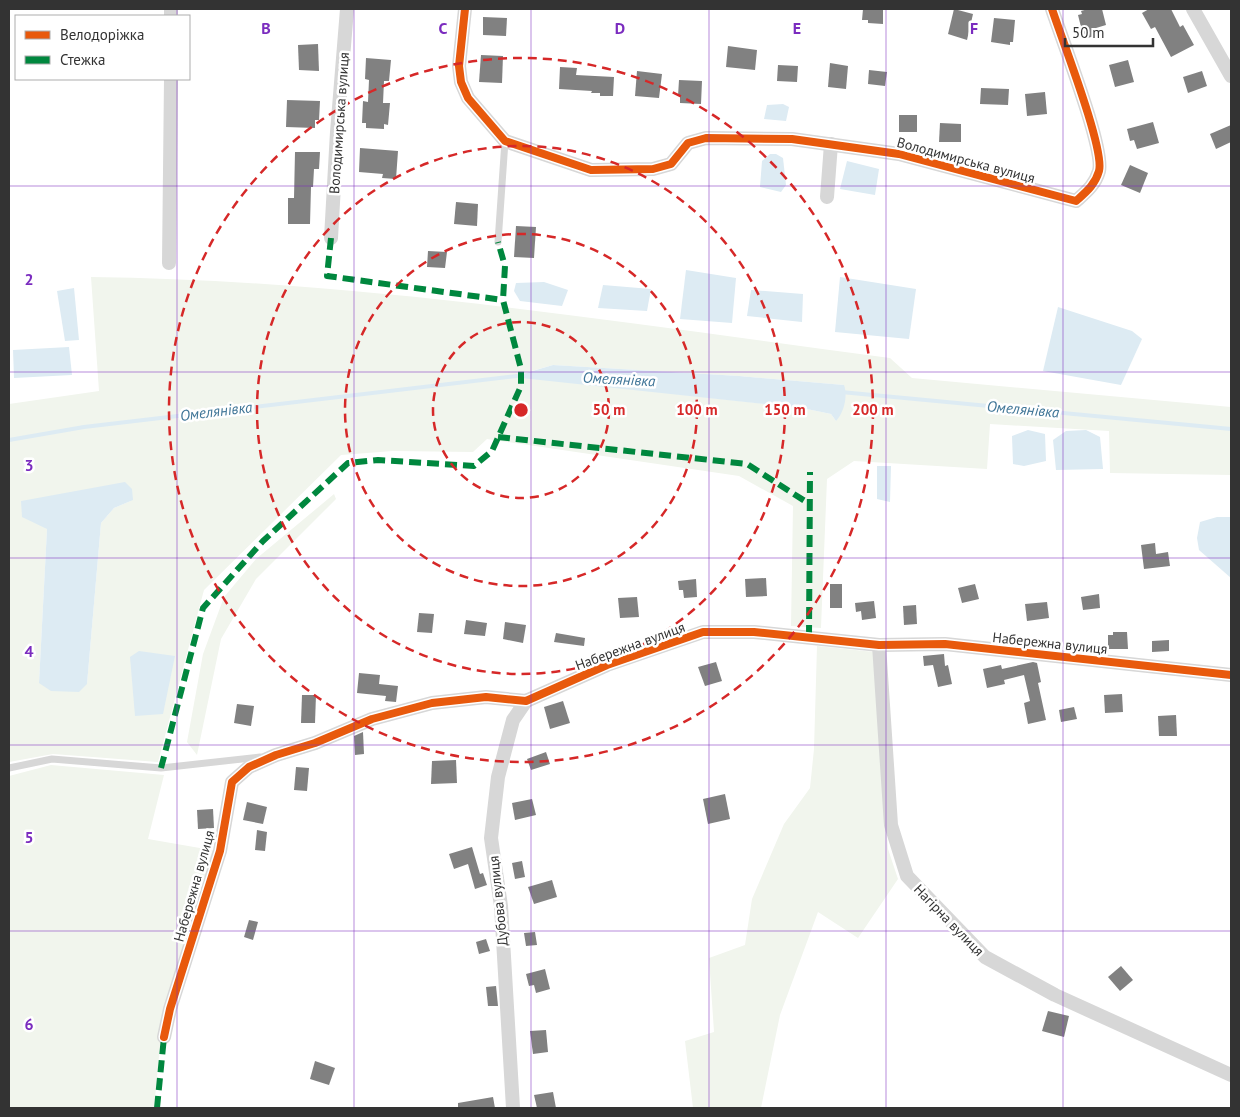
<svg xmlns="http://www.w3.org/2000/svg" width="1240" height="1117" font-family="'PT Sans',sans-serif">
  <rect width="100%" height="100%" fill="#fff"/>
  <!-- green -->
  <g fill="#f1f5ed" fill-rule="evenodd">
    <path d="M91 277C359 280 625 323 890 358L912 378 1231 407V475L1110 473 1109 431 990 424 987 469 854 461 827 479 821 628 791 626 793 506 739 476 487 439 473 452 393 451 341 455 204 590 158 762 53 754 9 762V404L99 391ZM553 365 739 376 844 385 836 421 831 414 802 408 514 376ZM133 500 114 508 101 523 87 684 39 683 47 529Z"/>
    <polygon points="334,494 336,499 256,579 221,639 197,755 187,742 203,654 224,597 256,559"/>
    <polygon points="817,646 874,652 888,849 898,879 858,938 818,912 780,1015 761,1108 693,1108 685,1041 714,1032 709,958 745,945 752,899 784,824 810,788 814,749"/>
    <polygon points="51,765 164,775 148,839 217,851 161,1036 154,1108 9,1108 9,776"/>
  </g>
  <!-- water -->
  <g fill="#ddebf3">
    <polygon points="783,104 789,107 786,121 764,119 767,105"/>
    <polygon points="770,154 776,154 783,158 786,185 781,192 760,187 762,161"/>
    <polygon points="847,161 879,169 875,195 840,189"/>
    <polygon points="686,270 736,278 732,323 680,319"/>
    <polygon points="840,277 916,289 909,339 835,332"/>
    <polygon points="544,282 568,290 562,306 520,301 514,291 516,283"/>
    <polygon points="603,285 651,289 647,311 598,308"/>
    <polygon points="74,288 79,340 65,341 57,291"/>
    <polygon points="751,290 803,294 802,322 747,316"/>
    <polygon points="1058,307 1132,331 1142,339 1121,385 1043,371"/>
    <polygon points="69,347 72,375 14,378 13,350"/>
    <path d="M553 365 739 376 844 385C848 396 844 413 836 421L831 414 802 408 512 377Z"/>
    <polygon points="1028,430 1045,434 1046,461 1024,466 1013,464 1012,436"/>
    <polygon points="1086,430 1100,437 1103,469 1056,470 1053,440 1066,431"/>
    <polygon points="877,466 891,466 890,502 877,499"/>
    <polygon points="125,482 132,489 133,500 114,508 101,523 87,684 79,692 51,691 39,683 47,529 22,517 21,501"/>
    <polygon points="1217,517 1231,517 1231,578 1199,550 1197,538 1200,522"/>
    <polygon points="139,651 175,656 163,714 135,716 130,657"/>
  </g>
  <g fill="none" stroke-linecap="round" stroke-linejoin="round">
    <!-- stream -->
    <g stroke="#ddebf3" stroke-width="4">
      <polyline points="841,392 1231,429"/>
      <polyline points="9,440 84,427 517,376"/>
    </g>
  </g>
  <!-- building -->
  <g fill="#818181">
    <polygon points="863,9 883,9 883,24 868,23 868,20 862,20"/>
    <polygon points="954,9 973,14 967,40 948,34"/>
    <polygon points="1088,9 1102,9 1106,25 1096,28 1098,35 1084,39 1078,15 1082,14 1081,11"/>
    <polygon points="1149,9 1171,9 1180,27 1183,25 1194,45 1171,57 1155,27 1151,29 1142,13"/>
    <polygon points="483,17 507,18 506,36 483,35"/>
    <polygon points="994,18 1015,20 1013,42 1010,42 1010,45 991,42"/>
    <polygon points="318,44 319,71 299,70 298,45"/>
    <polygon points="728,46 757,50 755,70 726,67"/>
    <polygon points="481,55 503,56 502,83 479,82"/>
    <polygon points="366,58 391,60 389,81 384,81 383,103 390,103 388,125 384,124 384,129 366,128 366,123 362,123 363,101 368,102 369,80 365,79"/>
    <polygon points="1128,60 1134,82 1115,87 1109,65"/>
    <polygon points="830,63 848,66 846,89 828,87"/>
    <polygon points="778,65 798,66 797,82 777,81"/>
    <polygon points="560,67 577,68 576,75 614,77 613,96 600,96 600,93 591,93 592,91 559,89"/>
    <polygon points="869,70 887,72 885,86 868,84"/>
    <polygon points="637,71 662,74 659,98 635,96"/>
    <polygon points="1202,71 1207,86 1188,93 1183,77"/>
    <polygon points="679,80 702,81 701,104 680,103 680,96 678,96"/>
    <polygon points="981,88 1009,89 1008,105 980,104"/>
    <polygon points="1045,92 1047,114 1027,116 1025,94"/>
    <polygon points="287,100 320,101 319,120 315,120 315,128 286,127"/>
    <rect x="899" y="115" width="18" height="17"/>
    <polygon points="1153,122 1159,143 1137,149 1134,140 1130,141 1127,129"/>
    <polygon points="940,123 961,124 961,142 939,142"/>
    <polygon points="1231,125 1231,142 1216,149 1210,134"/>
    <polygon points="360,148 398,151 396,179 382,178 383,174 359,172"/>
    <polygon points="295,152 320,152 319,169 314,169 313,187 311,187 310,224 288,224 288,198 294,198"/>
    <polygon points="1130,165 1148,173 1140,193 1121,185"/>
    <polygon points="456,202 478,204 477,226 454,224"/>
    <polygon points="516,226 536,227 534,258 514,257"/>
    <polygon points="428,251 447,252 445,268 427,267"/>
    <polygon points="1155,543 1156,554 1168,552 1170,566 1144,569 1141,545"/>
    <polygon points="766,578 767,596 746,597 745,579"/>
    <polygon points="696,579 697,597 684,598 683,590 679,590 678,581"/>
    <rect x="830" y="584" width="12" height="24"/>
    <polygon points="975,584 979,599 962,603 958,588"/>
    <polygon points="1099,594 1100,608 1083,610 1081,597"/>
    <polygon points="637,597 639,617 620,618 618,598"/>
    <polygon points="874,601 876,618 862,620 861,611 856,612 855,603"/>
    <polygon points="1047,602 1049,618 1027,621 1025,604"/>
    <polygon points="916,605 917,624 904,625 903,606"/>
    <polygon points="419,613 434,614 432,633 417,632"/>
    <polygon points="466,620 487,623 485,636 464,634"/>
    <polygon points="505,622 526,625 523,643 503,639"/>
    <polygon points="1113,632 1127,632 1128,649 1108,649 1108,635 1113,635"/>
    <polygon points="556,633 585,638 584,646 554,642"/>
    <polygon points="1169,640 1169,651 1152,652 1152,641"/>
    <polygon points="944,654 945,666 948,665 952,684 938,687 933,665 924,666 923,656"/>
    <polygon points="716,662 722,681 705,686 698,667"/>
    <polygon points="1033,662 1037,663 1041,682 1038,683 1046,720 1028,724 1024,703 1030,701 1024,675 1004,680 1005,684 987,688 983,669 1001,665 1002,669"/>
    <polygon points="359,673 380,675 379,684 398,686 396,702 385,701 386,696 357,693"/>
    <polygon points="1122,694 1123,712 1105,713 1104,695"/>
    <polygon points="302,695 316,695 315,723 301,723"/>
    <polygon points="563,701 570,723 550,729 544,707"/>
    <polygon points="237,704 254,706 251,726 234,723"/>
    <polygon points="1074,707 1077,719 1061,722 1059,710"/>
    <polygon points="1176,715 1177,736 1159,736 1158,716"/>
    <polygon points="363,732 364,754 355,755 354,736"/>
    <polygon points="546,752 550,764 531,770 527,759"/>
    <polygon points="456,760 457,783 431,784 432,761"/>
    <polygon points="296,767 309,768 307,791 294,790"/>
    <polygon points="725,794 730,819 708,824 703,799"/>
    <polygon points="532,799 536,815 515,820 512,803"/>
    <polygon points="247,802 267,807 263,824 243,820"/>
    <polygon points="213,809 214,828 198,829 197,810"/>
    <polygon points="257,830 267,832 265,851 255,850"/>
    <polygon points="472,847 480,874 483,873 487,885 475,889 468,864 454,869 449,854"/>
    <polygon points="522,861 525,877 515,879 512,863"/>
    <polygon points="552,880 557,897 534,904 528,887"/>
    <polygon points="249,920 258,922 253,940 244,937"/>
    <polygon points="535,932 537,945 526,946 524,933"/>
    <polygon points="486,939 490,951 479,954 476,942"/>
    <polygon points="1121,966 1133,980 1120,991 1108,977"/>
    <polygon points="545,969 550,989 536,993 534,985 529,986 526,974"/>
    <polygon points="496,986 498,1006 488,1006 486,987"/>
    <polygon points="1048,1011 1069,1016 1064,1037 1042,1031"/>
    <polygon points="546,1030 548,1052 533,1054 530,1031"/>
    <polygon points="315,1061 335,1068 329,1085 310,1079"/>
    <polygon points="553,1092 556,1108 537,1108 534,1095"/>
    <polygon points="493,1097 495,1108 458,1108 458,1103"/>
  </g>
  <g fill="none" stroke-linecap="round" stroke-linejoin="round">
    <!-- lane -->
    <g stroke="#d7d7d7" stroke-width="7">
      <polyline points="498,242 505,141"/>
      <polyline points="9,768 52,759 161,768 260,757"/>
    </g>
    <!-- street -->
    <g stroke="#d7d7d7" stroke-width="14">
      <path d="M465 9 459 66 461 82 468 98 505 141 591 170 653 169 671 164 688 143 706 138 792 139 899 154 1076 201C1086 192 1095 185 1099 171 1105 149 1061 37 1052 9"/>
      <polyline points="1193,9 1231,76"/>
      <polyline points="171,16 171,9"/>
      <polyline points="827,197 831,144"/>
      <polyline points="331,238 337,132 347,9"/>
      <polyline points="169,263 171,79"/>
      <polyline points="879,645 891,825 907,876 985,957 1055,995 1231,1075"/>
      <polyline points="164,1037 170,1009 220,851 232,782 249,767 276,755 315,743 372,719 432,703 486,697 526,701 607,665 703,632 754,632 879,645 945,644 1231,675"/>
      <polyline points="513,1108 501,906 491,838 498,777 513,720 526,701"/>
    </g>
    <!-- quiet -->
    <g stroke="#00873e" stroke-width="6" stroke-dasharray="12 6" stroke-linecap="butt">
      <polyline points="331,238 327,276 503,300"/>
      <polyline points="498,437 747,464 808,503"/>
      <polyline points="809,637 810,472"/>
      <polyline points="161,768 203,608 263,541 348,463 378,460 474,466 492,451 521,386 521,369 503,300 505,266 498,242"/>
      <polyline points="157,1108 164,1037"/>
    </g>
    <!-- cycleway casing -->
    <g stroke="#fff" stroke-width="11">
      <g id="cycleway">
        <path d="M465 9 459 66 461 82 468 98 505 141 591 170 653 169 671 164 688 143 706 138 792 139 899 154 1076 201C1086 192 1095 185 1099 171 1105 149 1061 37 1052 9"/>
        <polyline points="164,1037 170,1009 220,851 232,782 249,767 276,755 315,743 372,719 432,703 486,697 526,701 607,665 703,632 754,632 879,645 945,644 1231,675"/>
      </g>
    </g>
    <!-- cycleway -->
    <use href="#cycleway" stroke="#e8590c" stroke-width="8"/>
  </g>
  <!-- grid -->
  <path fill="none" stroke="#7b2cbf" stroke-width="1" stroke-opacity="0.55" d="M177 9V16M354 9V1108M531 9V1108M709 9V1108M886 9V1108M1063 9V1108M177 79V1108M9 186H1231M9 372H1231M9 558H1231M9 745H1231M9 931H1231"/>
  <!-- distance rings -->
  <g fill="none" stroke="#d62828" stroke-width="2.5" stroke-dasharray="9 6">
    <circle cx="521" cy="410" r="88"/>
    <circle cx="521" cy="410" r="176"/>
    <circle cx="521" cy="410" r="264"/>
    <circle cx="521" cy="410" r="352"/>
  </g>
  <g text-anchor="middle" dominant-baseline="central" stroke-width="5" stroke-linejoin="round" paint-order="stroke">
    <!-- street labels -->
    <g font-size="14" fill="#333" stroke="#fff">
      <text transform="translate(339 123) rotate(-86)">Володимирська вулиця</text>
      <text transform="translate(966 160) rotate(15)">Володимирська вулиця</text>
      <text transform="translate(1050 643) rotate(6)">Набережна вулиця</text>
      <text transform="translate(630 646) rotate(-20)">Набережна вулиця</text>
      <text transform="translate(194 886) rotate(-74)">Набережна вулиця</text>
      <text transform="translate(498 901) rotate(-96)">Дубова вулиця</text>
      <text transform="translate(949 920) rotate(46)">Нагірна вулиця</text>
    </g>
    <!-- water labels -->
    <g font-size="15" font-style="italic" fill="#3f7597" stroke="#fff">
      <text transform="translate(619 379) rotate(3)">Омелянівка</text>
      <text transform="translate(1023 409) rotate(5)">Омелянівка</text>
      <text transform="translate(216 411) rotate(-7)">Омелянівка</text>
    </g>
  </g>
  <g font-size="16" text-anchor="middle" font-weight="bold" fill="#7b2cbf" stroke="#fff" stroke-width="5" stroke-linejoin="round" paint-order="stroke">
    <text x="266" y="34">B</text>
    <text x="443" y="34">C</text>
    <text x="620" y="34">D</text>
    <text x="797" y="34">E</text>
    <text x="974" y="34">F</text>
    <text x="29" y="285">2</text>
    <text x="29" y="471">3</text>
    <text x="29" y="657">4</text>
    <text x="29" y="843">5</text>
    <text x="29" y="1030">6</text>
  </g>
  <circle cx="521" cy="410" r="8" fill="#d62828" stroke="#fff" stroke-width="2.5"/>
  <g font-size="15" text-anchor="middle" font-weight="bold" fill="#d62828" stroke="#fff" stroke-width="5" stroke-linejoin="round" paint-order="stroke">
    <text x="609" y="415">50 m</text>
    <text x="697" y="415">100 m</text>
    <text x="785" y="415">150 m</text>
    <text x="873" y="415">200 m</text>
  </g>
  <!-- border -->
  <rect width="1240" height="1117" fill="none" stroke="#333333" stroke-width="20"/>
  <!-- legend -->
  <rect x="15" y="15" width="175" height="65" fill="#ffffff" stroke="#adadad"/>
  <rect x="25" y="31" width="25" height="8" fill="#e8590c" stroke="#adadad"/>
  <text x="60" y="40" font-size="15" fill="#333333">Велодоріжка</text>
  <rect x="25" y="56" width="25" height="8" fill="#00873e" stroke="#adadad"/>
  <text x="60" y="65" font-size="15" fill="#333333">Стежка</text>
  <!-- scale -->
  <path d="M1065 38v8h88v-8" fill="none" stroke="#333333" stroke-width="2.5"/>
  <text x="1072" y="38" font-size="15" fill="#333333" stroke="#ffffff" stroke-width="4" paint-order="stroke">50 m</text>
</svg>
